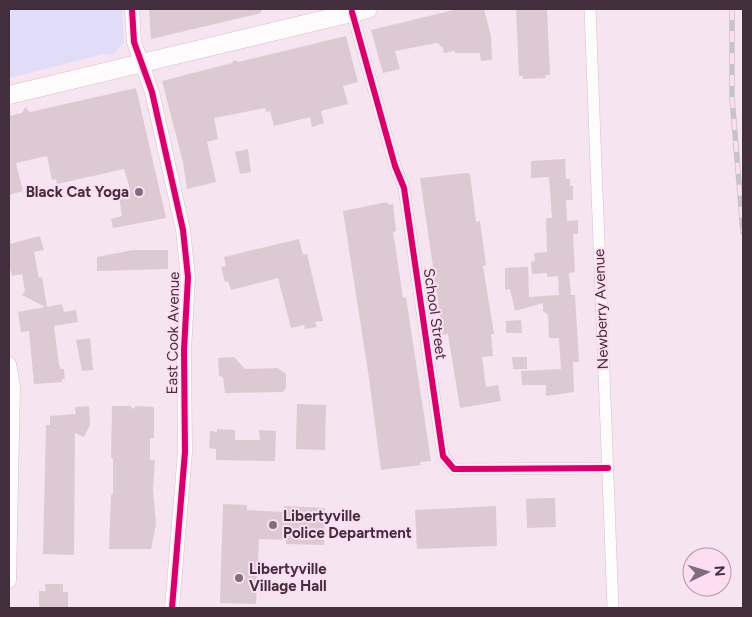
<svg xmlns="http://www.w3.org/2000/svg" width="752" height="617" font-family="Figtree,sans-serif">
  <rect width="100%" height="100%" fill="#f6e4f0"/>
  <!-- green -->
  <polygon fill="#e1dcf7" points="9,9 122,9 124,42 113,55 103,54 9,78"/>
  <!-- building -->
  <g fill="#ddc9d2">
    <polygon points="149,9 261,9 261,13 151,39"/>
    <polygon points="458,9 484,9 491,36 492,60 481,61 480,53 455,53 455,51 444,53 443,48 437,43 395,51 400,69 383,73 371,30"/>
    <polygon points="516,9 547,9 550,75 545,75 546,78 523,79 523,76 519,76"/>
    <polygon points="346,36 358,82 343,86 348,104 321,111 324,123 312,127 310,117 274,126 270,111 266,112 265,108 214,118 218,139 207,142 216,182 187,189 183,162 162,81 232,63 234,60 238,62"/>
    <polygon points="136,88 166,218 113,228 111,219 122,216 118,191 130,189 124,169 57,184 56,179 52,180 47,156 16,163 23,191 9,195 9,116 22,113 25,107 30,112"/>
    <polygon points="248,149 251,172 240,174 235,152"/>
    <polygon points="565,159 566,179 570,179 570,186 573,186 573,200 566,200 567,221 578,220 578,234 573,234 575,272 569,273 571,295 575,295 579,362 573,362 574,392 546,396 546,385 522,385 521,371 561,369 559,338 549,338 548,315 543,311 543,303 515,311 510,289 505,290 505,268 528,267 529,297 559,295 558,276 547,277 547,273 532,274 531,262 535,261 534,253 547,252 546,218 552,218 549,177 531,178 531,161"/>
    <polygon points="467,173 470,174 476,222 480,221 486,265 483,266 494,334 491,334 493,356 482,357 486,387 498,385 501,401 460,408 448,334 443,335 420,178"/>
    <polygon points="387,202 389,205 393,204 396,231 393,232 396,251 403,298 406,297 431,461 420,462 421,465 381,470 369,378 343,211"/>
    <polygon points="40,236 44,250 34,252 39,278 42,277 47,307 62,304 64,312 76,310 78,322 54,326 59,365 61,369 64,369 65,379 62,379 62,382 34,384 29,331 21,332 18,312 45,307 22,295 25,291 22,274 12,276 9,263 9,244"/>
    <polygon points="299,239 303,255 307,254 323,321 315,322 317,327 305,329 304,325 291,328 278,278 231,290 228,281 225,282 221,267 226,266 224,257"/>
    <polygon points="133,250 168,250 168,269 97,271 97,257"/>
    <polygon points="521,320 522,333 506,333 506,321"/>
    <polygon points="90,338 93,370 82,371 76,340"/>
    <polygon points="234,357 245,369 278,368 286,374 286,388 283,392 225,393 223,377 219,376 218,358"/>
    <polygon points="512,357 527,357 527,369 513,369"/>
    <polygon points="297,404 326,405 325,450 296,449"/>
    <polygon points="89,406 90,425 84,437 75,433 74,555 43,554 46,425 50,425 50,416 76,414 75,407"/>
    <polygon points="112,406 130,406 133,409 136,406 154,407 154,438 150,438 150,460 155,460 153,490 156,524 151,549 109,549 111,495 113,494 113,459 111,458"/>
    <polygon points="217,429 235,430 235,440 260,440 259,430 276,431 275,461 216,460 216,449 209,448 210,431 217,432"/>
    <polygon points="545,498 555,498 556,527 527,528 526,499"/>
    <polygon points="223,504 247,505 247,510 284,512 284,506 325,508 324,545 286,544 286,540 259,539 256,604 220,603"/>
    <polygon points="496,506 497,546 417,549 415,510"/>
    <polygon points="45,584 63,584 63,592 68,592 68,608 39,608 39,591 46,591"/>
  </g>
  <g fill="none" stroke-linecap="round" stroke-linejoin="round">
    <!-- minor casing -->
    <g stroke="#d3c1cd" stroke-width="12">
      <g id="minor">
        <polyline points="590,9 613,608"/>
        <polyline points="352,12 395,166 404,188 443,456 454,469 608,468"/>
      </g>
    </g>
    <!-- tertiary casing -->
    <g stroke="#d3c1cd" stroke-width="15">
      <g id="tertiary">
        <polyline points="132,9 134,42 152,92 183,230 188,277 184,350 185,452 172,608"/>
        <polyline points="9,364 13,386 9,581"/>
      </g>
    </g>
    <!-- primary casing -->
    <g stroke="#d3c1cd" stroke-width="19">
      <polyline id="primary" points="9,95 368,9"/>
    </g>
    <!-- minor -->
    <use href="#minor" stroke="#fefbfd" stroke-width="11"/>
    <!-- tertiary -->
    <use href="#tertiary" stroke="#fefbfd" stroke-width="14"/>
    <!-- primary -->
    <use href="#primary" stroke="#fefbfd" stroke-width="18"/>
    <!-- rail casing -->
    <g stroke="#c8c3c6" stroke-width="5.5">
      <polyline id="rail" points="732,9 732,97 743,232"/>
    </g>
    <!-- rail -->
    <use href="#rail" stroke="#fdddf2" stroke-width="4" stroke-dasharray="11" stroke-linecap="butt"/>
    <!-- cycleway casing -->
    <g stroke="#fdddf2" stroke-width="9">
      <g id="cycleway">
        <polyline points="132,9 134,42 152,92 183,230 188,277 184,350 185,452 172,608"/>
        <polyline points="352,12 395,166 404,188 443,456 454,469 608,468"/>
      </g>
    </g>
    <!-- cycleway -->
    <use href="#cycleway" stroke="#d6006c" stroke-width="6"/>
  </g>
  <!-- markers -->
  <g fill="#816e7b" stroke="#fdddf2" stroke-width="2">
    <circle cx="139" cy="192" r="5"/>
    <circle cx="273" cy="525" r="5"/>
    <circle cx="239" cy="578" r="5"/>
  </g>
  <g text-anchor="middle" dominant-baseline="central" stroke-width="4" stroke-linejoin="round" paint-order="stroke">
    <!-- poi labels -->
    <g font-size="15" font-weight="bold" fill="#422e3c" stroke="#fdddf2" text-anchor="start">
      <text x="129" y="192" text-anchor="end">Black Cat Yoga</text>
      <text x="283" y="516">Libertyville<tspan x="283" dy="17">Police Department</tspan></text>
      <text x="249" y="569">Libertyville<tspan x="249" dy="17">Village Hall</tspan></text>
    </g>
    <!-- street labels -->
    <g font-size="15" fill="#422e3c" stroke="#fdddf2">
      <text transform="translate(601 309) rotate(-92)">Newberry Avenue</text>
      <text transform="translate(435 314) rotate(82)">School Street</text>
      <text transform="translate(173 333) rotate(-89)">East Cook Avenue</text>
    </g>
  </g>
  <!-- border -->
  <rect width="752" height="617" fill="none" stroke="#422e3c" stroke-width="20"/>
  <!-- north arrow -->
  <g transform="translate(707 572) rotate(85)"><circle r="24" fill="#fdddf2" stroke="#b297a9"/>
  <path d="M0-4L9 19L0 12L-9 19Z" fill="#816e7b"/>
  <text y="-8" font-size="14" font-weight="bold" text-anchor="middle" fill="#422e3c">N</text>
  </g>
</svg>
